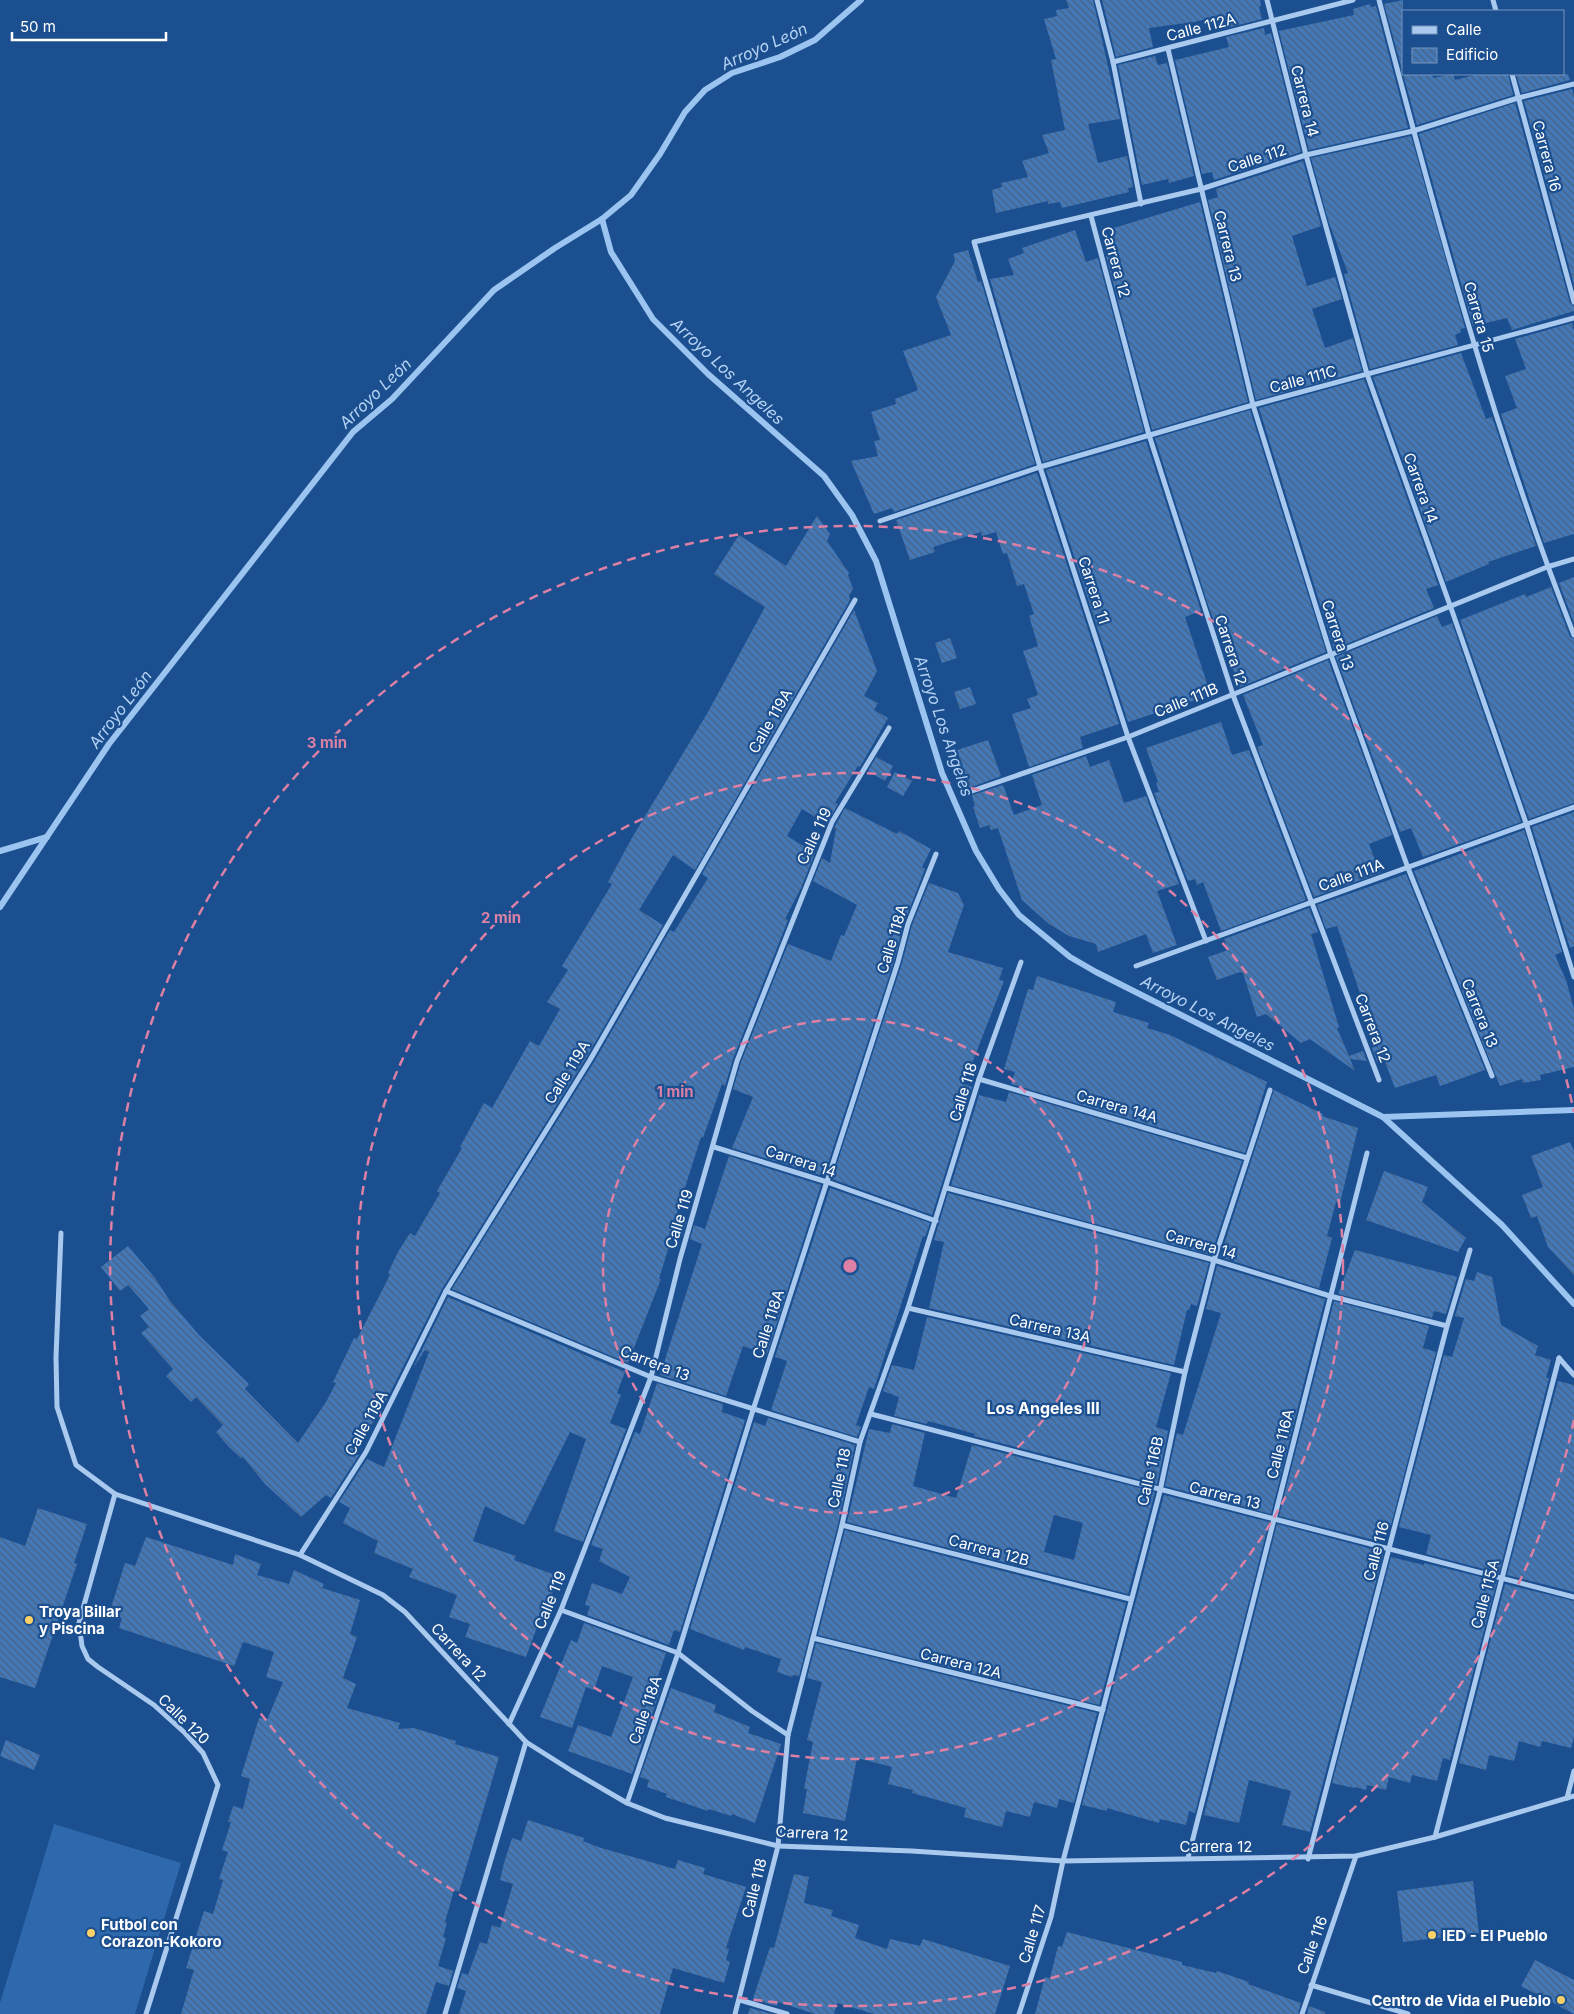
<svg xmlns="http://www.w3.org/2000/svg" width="1574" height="2014" font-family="Inter,sans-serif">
  <defs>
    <pattern id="building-back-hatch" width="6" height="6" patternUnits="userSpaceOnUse" patternTransform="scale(1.25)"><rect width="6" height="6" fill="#4478b7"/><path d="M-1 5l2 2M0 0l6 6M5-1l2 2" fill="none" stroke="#486282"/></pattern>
  </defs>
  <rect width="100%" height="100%" fill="#1b4f8f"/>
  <!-- garden -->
  <polygon fill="#2e69ad" points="54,1824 181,1863 135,2014 0,2014 0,2003"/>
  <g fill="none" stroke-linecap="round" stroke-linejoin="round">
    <!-- stream -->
    <g stroke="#9cc4f0" stroke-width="6">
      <polyline points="602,219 611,252 653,319 708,374 824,476 852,515 876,561 942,773 976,851 999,889 1019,915 1070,957 1096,972 1383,1117 1502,1225 1574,1304"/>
      <polyline points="0,851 47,837"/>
      <polyline points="0,907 109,744 353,432 392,399 494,290 555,248 602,219 631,195 660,154 685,112 705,90 732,73 780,57 815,40 861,0"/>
      <polyline points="1383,1117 1574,1110"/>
    </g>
  </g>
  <!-- building -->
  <g fill="url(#building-back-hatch)" fill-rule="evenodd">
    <polygon points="1066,0 1093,0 1120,119 1088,124 1098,163 1127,156 1133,187 1128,188 1129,192 1062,208 1060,202 1048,204 1048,201 996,213 992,190 1002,187 1001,183 1028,177 1022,161 1049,153 1042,135 1065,130 1051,60 1056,59 1044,19 1057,16 1056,10 1069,8"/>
    <polygon points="1102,0 1260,0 1261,6 1259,7 1262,19 1223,29 1219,16 1194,22 1149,28 1153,47 1116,57"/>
    <polygon points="1403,0 1403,73 1384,4"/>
    <polygon points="1370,4 1371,7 1376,6 1408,128 1309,150 1279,31 1354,15 1353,9"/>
    <polygon points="1264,28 1265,35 1271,33 1301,152 1214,180 1212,172 1202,174 1175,60 1229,47 1226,37"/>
    <polygon points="1155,56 1158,65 1167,63 1194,176 1169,183 1168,179 1142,185 1118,65"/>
    <polygon points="1403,74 1432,74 1433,78 1453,74 1455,80 1479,74 1508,74 1513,95 1417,125"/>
    <polygon points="1516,74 1568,74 1570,80 1522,93"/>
    <polygon points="1572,89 1574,96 1574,285 1524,101"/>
    <polygon points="1515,103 1570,303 1574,306 1574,311 1512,330 1507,318 1473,326 1419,134"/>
    <polygon points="1411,136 1465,328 1460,329 1461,332 1455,335 1458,345 1370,369 1344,274 1348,273 1329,223 1311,158"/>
    <polygon points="1303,161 1321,226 1292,236 1307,286 1335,277 1342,299 1312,309 1325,348 1353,338 1362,371 1256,400 1208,200 1218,197 1216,189"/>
    <polygon points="1200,202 1248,402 1152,430 1106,256 1117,252 1110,229"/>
    <polygon points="1075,230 1086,262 1098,258 1144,432 1043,462 990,279 1014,275 1008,259 1024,253 1022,248"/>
    <polygon points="968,250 978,282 981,281 1035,464 894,512 892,508 874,514 851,461 878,456 874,441 880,440 871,412 896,404 895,399 918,390 903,351 951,335 936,297 955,261 953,254"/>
    <polygon points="1572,323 1574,330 1574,534 1544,543 1501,414 1517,408 1505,376 1526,369 1515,339"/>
    <polygon points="1461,353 1486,419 1492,417 1536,546 1488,562 1489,564 1446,582 1373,377"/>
    <polygon points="1364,379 1438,585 1426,589 1434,608 1334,649 1259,408"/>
    <polygon points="1250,410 1326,652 1240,687 1209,608 1155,438"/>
    <polygon points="1146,441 1201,611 1185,617 1211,695 1128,722 1046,470"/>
    <polygon points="1037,473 1119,724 1080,737 1083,748 1029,767 1012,714 1031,708 1027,699 1038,695 1023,651 1038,646 1029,616 1034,614 1024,584 1017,586 1007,553 1003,554 996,532 982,536 981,532 933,547 935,552 910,560 896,520"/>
    <polygon points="817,516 830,534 827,541 849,573 848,575 853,589 849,596 850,600 695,870 673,855 639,910 663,925 586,1058 442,1289 381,1411 352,1452 359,1455 331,1498 326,1495 301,1517 265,1484 243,1457 241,1458 229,1447 216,1432 223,1425 196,1397 191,1402 166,1376 173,1369 141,1333 149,1327 140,1316 149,1309 128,1285 120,1291 101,1267 128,1246 155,1278 170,1301 199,1335 249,1384 245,1389 298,1443 326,1402 336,1383 333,1382 354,1338 357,1339 390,1275 388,1273 398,1252 410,1233 415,1236 440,1193 437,1191 462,1148 460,1147 484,1103 492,1108 530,1041 539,1046 560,1009 547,1002 568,970 562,966 612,884 608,882 633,836 708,712 765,607 714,574 739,535 786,566"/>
    <polygon points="1574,577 1574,623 1559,583"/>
    <polygon points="1551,587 1570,637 1574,639 1574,803 1529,819 1460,620 1525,594 1526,597"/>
    <polygon points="854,610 877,671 864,696 878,703 874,710 888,718 860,767 858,766 835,803 838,804 827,824 802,809 787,836 815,853 801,888 785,919 788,920 733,1059 725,1086 722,1084 703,1138 701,1137 675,1219 686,1222 682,1236 673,1233 659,1279 661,1279 628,1363 452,1289 594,1062 670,930 674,932 708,878 702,874"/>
    <polygon points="1437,616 1442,627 1452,623 1521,822 1423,857 1411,828 1400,832 1336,657"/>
    <polygon points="950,638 957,658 942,663 935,643"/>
    <polygon points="1328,660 1392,835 1369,844 1380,873 1314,897 1257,747 1263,745 1243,695"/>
    <polygon points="970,687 976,704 960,709 954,692"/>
    <polygon points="1221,722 1232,755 1249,750 1306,900 1221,931 1203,882 1197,885 1195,879 1188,881 1154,793 1159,792 1156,783 1158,782 1146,748"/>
    <polygon points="988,740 1001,776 969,788 957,750"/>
    <polygon points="1086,756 1090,767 1109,760 1124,803 1146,796 1179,884 1157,891 1177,945 1153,953 1146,934 1098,952 1096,944 1069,936 1049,924 1022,900 998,828 991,830 989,825 980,828 973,807 975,806 972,795 1003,785 1014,815 1042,805 1032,775"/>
    <polygon points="876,757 893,766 885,781 868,771"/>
    <polygon points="895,772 912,781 903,796 887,787"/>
    <polygon points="845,808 897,834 899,831 931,849 922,867 925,869 904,923 894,961 824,1176 732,1148 753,1097 733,1089 741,1062 788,944 831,961 841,935 844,936 857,905 813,881 822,858 830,863 836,829 834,828"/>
    <polygon points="1574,812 1574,946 1570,948 1532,827"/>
    <polygon points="1524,830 1562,952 1555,955 1566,980 1574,1009 1574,1067 1540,1075 1541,1080 1523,1083 1522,1079 1500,1086 1414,871"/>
    <polygon points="1406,874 1485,1070 1440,1086 1436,1075 1395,1088 1385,1062 1377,1062 1372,1048 1378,1046 1337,926 1326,929 1317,905"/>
    <polygon points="929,883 958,893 964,905 948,952 1003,968 999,980 1004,981 964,1084 972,1087 932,1215 832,1179 902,963 912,925"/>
    <polygon points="1309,908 1318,932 1311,934 1339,1027 1337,1028 1349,1056 1363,1051 1367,1061 1350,1059 1355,1071 1310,1039 1301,1043 1266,1014 1257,1017 1243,973 1240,972 1217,980 1208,957 1228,950 1224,939"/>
    <polygon points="1037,976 1116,1002 1113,1012 1149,1023 1147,1028 1170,1035 1267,1082 1245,1153 1011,1084 1015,1072 1004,1069 1028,989 1033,990"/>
    <polygon points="1274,1090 1323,1114 1322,1116 1358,1128 1340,1203 1336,1202 1327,1236 1332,1238 1319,1288 1321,1289 1220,1257"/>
    <polygon points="1009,1092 1242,1161 1211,1255 951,1185 979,1095 1006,1102"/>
    <polygon points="1570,1142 1574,1151 1574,1275 1548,1247 1537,1216 1531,1218 1522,1195 1543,1187 1531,1156"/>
    <polygon points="729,1156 821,1185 767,1354 743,1346 726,1396 660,1375 702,1244 690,1239 694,1225 705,1229"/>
    <polygon points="1384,1171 1428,1187 1422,1202 1466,1238 1458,1252 1366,1220"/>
    <polygon points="830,1188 930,1223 925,1237 923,1236 874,1389 869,1387 856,1425 861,1427 857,1437 771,1410 787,1361 775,1357"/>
    <polygon points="948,1193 1209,1263 1197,1306 1191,1304 1189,1310 1187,1310 1174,1365 929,1308 944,1242 934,1240"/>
    <polygon points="1355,1250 1457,1277 1446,1314 1434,1311 1432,1318 1338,1294"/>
    <polygon points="1217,1266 1325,1299 1271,1514 1165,1486 1177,1433 1183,1435 1221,1313 1206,1309"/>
    <polygon points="1477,1272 1492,1277 1501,1325 1538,1346 1535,1355 1551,1360 1546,1378 1549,1378 1499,1573 1426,1554 1431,1535 1399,1527 1444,1355 1452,1357 1464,1318 1455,1316 1466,1279 1474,1281"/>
    <polygon points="448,1297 625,1372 617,1393 621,1395 610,1423 626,1429 583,1542 554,1531 586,1439 570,1432 524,1525 485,1506 473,1541 516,1556 514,1560 558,1576 546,1612 543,1611 526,1657 465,1637 470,1624 449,1617 457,1595 409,1577 413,1569 374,1553 378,1541 343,1523 350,1508 339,1502 367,1459 384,1467 429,1352 425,1350 413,1368"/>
    <polygon points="1334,1301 1429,1326 1423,1348 1436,1352 1391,1525 1379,1522 1374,1540 1279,1516"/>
    <polygon points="927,1317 1171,1373 1156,1427 1168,1431 1157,1484 974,1436 975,1434 954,1428 928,1421 927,1424 894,1416 899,1397 883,1391 892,1365 914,1370"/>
    <polygon points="1558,1381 1574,1385 1574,1592 1507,1575"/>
    <polygon points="657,1383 723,1404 722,1412 745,1420 680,1632 674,1630 669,1645 587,1615 590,1606 585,1605 592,1583 622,1594 630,1577 599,1561 603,1549 591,1545 635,1432 640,1434"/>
    <polygon points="768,1418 855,1445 838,1524 799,1676 793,1675 792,1677 777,1672 781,1659 745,1647 744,1650 690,1629 754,1422 765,1426"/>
    <path d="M892 1424 925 1433 913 1486 956 1498 972 1445 1155 1492 1128 1594 847 1522 869 1429 890 1433ZM1054 1515 1083 1523 1074 1560 1044 1552Z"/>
    <polygon points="1164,1495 1269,1522 1195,1813 1189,1811 1186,1825 1160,1819 1159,1823 1107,1808 1107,1811 1082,1805"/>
    <polygon points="38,1508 87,1524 74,1563 77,1564 35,1688 0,1677 0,1537 25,1546"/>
    <polygon points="1277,1524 1372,1549 1371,1552 1383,1555 1310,1832 1282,1825 1291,1791 1249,1780 1239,1823 1204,1815"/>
    <polygon points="845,1530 1126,1603 1099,1705 818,1635"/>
    <polygon points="146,1537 233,1565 235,1554 261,1564 257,1575 289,1584 294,1570 324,1584 322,1588 360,1600 350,1634 357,1637 343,1678 356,1684 347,1708 400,1723 398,1729 414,1728 456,1741 455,1744 499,1757 459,1892 454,1890 445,1922 447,1923 443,1937 446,1938 438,1966 453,1971 449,1986 436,1982 426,2014 181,2014 194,1970 186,1968 204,1911 213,1914 223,1880 219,1879 228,1852 222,1850 231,1822 228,1822 233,1806 243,1809 250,1779 241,1776 259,1718 267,1720 283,1682 266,1677 274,1652 243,1642 234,1666 119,1628 122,1618 109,1614 125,1563 135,1566"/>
    <polygon points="1391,1557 1424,1565 1424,1563 1497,1581 1450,1760 1443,1758 1437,1781 1412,1775 1410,1783 1389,1777 1386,1790 1367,1785 1366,1790 1355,1787 1354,1788 1332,1783"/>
    <polygon points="1505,1584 1574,1601 1574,1737 1571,1748 1542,1741 1540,1747 1519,1741 1514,1761 1489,1755 1486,1770 1459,1763"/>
    <polygon points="584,1623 666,1653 658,1676 660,1676 657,1683 662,1685 632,1774 568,1751 578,1725 611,1737 633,1677 602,1666 594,1690 586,1687 572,1728 540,1717 571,1640 577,1643"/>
    <polygon points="816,1643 1097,1713 1074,1803 1059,1799 1057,1808 1034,1802 1030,1817 1006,1811 1002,1827 964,1817 966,1808 912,1793 913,1790 888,1784 892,1767 857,1758 845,1821 803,1813 807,1789 804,1789 813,1742 807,1740 822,1682 807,1678"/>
    <polygon points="671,1688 716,1705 714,1712 750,1727 748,1733 781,1744 755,1823 732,1814 731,1816 709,1809 708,1811 666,1797 667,1794 647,1787 649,1780 640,1777"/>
    <polygon points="6,1740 40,1755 34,1770 0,1756"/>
    <polygon points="528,1820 584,1838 583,1841 598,1847 675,1869 678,1860 705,1868 703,1874 746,1887 726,1948 729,1949 726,1960 730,1962 724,1983 673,1968 660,2014 459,2014 466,1991 457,1988 462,1973 468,1975 480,1942 487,1944 492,1925 500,1928 513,1884 500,1880 504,1863 512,1838 521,1841"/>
    <polygon points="794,1874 809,1877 804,1903 833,1910 831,1916 859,1925 855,1938 887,1949 890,1939 920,1946 923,1939 1010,1966 995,2014 874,2014 837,2003 834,2014 815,2014 778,2002 777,2006 753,1999 770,1947 774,1948"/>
    <polygon points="1473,1881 1479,1933 1403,1942 1397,1891"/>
    <polygon points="1067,1932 1182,1962 1182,1965 1216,1973 1217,1971 1249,1982 1248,1984 1301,2003 1298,2014 1035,2014 1045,1977 1050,1978 1058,1946 1062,1947"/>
    <polygon points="1535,1960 1574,1980 1574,2014 1521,1986"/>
    <polygon points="1309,2006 1325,2012 1325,2014 1307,2014"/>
    <polygon points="750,2008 772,2014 748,2014"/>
  </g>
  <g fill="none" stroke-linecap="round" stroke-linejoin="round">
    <!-- street -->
    <g stroke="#a9c9ee" stroke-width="5">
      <polyline points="1097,0 1113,62 1141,204"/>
      <polyline points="1267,0 1306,155 1367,374 1451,608 1526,823 1574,977"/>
      <path d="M1379 0C1435 214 1493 429 1574 635"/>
      <polyline points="1493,0 1496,11"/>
      <polyline points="1168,49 1253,405 1331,655 1408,868 1492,1076"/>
      <polyline points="1113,62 1353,0"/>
      <polyline points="1512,74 1574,302"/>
      <polyline points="1091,216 1149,435 1233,695 1379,1080"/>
      <polyline points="880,521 1040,467 1253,405 1574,318"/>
      <polyline points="972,791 1128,737 1547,567 1574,559"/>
      <polyline points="1206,941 1128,737 1040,467 974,242 1201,189 1306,155 1413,131 1518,98 1574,84"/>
      <polyline points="1136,966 1574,807"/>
      <polyline points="979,1079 1247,1158"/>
      <polyline points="714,1147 827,1182 936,1221"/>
      <polyline points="947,1188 1214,1260 1330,1296 1447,1326"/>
      <polyline points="61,1233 56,1357 57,1407 76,1465 115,1494 300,1555 383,1595 405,1612 526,1742 572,1771 627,1803 665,1818 778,1846 912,1851 1063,1861 1356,1856 1435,1837 1574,1796"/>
      <polyline points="446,1291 651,1377 860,1442"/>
      <polyline points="908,1308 1185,1372"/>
      <polyline points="1559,1358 1574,1375"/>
      <polyline points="871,1414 1574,1597"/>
      <polyline points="115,1494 79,1623 82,1646 88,1659 98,1667 154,1705 185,1733 203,1753 218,1785 146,2014"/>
      <polyline points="842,1525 1130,1599"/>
      <polyline points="300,1555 366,1452 446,1291 590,1060 855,600"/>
      <polyline points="561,1610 678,1653 752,1711 788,1735"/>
      <polyline points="813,1638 1103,1710"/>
      <polyline points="509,1724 561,1610 651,1377 680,1259 737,1061 832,822 889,728"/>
      <polyline points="1567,1798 1574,1771"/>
      <polyline points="627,1803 678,1653 753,1410 898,962 908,924 936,854"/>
      <polyline points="1435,1837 1559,1358"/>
      <polyline points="1188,1858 1367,1153"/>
      <polyline points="1308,1859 1447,1326 1470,1250"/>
      <polyline points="1311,1985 1408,2014"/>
      <polyline points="740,2000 787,2014"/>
      <polyline points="445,2014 526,1742"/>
      <polyline points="735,2014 778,1846 788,1735 842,1525 860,1442 908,1308 979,1079 1021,962"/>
      <polyline points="1019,2014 1051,1917 1063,1861 1160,1491 1185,1372 1214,1260 1270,1090"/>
      <polyline points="1302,2014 1356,1856"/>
    </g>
  </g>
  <!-- distance rings -->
  <g fill="none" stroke="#dd80a5" stroke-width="2.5" stroke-dasharray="9 6">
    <circle cx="850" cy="1266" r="247"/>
    <circle cx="850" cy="1266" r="493"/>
    <path d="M1574 1420A740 740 0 1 1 1574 1112"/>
  </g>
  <!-- markers -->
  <g fill="#ffd166" stroke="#1b4f8f" stroke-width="2">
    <circle cx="29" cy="1620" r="5"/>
    <circle cx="91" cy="1933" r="5"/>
    <circle cx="1432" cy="1935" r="5"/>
    <circle cx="1561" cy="2000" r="5"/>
  </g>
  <g text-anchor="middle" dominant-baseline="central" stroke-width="4.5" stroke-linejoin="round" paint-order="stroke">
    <!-- street labels -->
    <g font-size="15" fill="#fff" stroke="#1b4f8f">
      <text transform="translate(1201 27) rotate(-15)">Calle 112A</text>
      <text transform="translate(1305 101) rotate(76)">Carrera 14</text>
      <text transform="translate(1547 156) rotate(75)">Carrera 16</text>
      <text transform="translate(1257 158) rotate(-18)">Calle 112</text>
      <text transform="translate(1228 246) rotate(76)">Carrera 13</text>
      <text transform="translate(1116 262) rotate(75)">Carrera 12</text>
      <text transform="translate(1479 317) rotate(74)">Carrera 15</text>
      <text transform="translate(1303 379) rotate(-15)">Calle 111C</text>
      <text transform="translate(1421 488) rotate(70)">Carrera 14</text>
      <text transform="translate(1094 590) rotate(72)">Carrera 11</text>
      <text transform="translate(1338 635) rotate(72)">Carrera 13</text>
      <text transform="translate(1231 650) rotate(72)">Carrera 12</text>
      <text transform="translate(1186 700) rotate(-22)">Calle 111B</text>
      <text transform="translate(770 721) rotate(-60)">Calle 119A</text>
      <text transform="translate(814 836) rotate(-65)">Calle 119</text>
      <text transform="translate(1351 875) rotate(-20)">Calle 111A</text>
      <text transform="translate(892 939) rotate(-73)">Calle 118A</text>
      <text transform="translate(1480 1013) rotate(68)">Carrera 13</text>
      <text transform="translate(1373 1028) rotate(69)">Carrera 12</text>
      <text transform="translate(567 1072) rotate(-58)">Calle 119A</text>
      <text transform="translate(963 1092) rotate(-73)">Calle 118</text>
      <text transform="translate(1117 1106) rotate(16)">Carrera 14A</text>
      <text transform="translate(801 1161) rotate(18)">Carrera 14</text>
      <text transform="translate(679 1219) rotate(-73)">Calle 119</text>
      <text transform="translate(1201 1244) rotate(16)">Carrera 14</text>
      <text transform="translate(768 1324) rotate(-72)">Calle 118A</text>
      <text transform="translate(1050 1328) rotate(13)">Carrera 13A</text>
      <text transform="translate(655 1363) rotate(21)">Carrera 13</text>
      <text transform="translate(366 1423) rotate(-61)">Calle 119A</text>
      <text transform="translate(1280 1444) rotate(-76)">Calle 116A</text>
      <text transform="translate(1150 1471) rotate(-77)">Calle 116B</text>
      <text transform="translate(839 1478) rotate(-78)">Calle 118</text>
      <text transform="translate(1225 1495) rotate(14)">Carrera 13</text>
      <text transform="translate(989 1550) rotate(15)">Carrera 12B</text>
      <text transform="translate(1376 1551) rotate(-75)">Calle 116</text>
      <text transform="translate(1485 1594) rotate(-75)">Calle 115A</text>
      <text transform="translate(550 1600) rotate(-68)">Calle 119</text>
      <text transform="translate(459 1652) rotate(47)">Carrera 12</text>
      <text transform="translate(961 1663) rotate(14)">Carrera 12A</text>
      <text transform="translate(645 1710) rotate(-71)">Calle 118A</text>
      <text transform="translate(184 1719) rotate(44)">Calle 120</text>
      <text transform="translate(812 1833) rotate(3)">Carrera 12</text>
      <text x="1216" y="1846">Carrera 12</text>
      <text transform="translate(754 1888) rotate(-76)">Calle 118</text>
      <text transform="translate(1032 1934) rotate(-73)">Calle 117</text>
      <text transform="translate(1312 1945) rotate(-70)">Calle 116</text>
    </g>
    <!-- poi labels -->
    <g font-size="15" font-weight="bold" fill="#fff" stroke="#1b4f8f" text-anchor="start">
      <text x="39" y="1611">Troya Billar<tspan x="39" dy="17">y Piscina</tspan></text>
      <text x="101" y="1924">Futbol con<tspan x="101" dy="17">Corazon-Kokoro</tspan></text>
      <text x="1442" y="1935">IED - El Pueblo</text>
      <text x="1551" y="2000" text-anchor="end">Centro de Vida el Pueblo</text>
    </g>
    <!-- water labels -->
    <g font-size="16" font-style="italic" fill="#b5d3f5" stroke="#1b4f8f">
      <text transform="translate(764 46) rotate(-24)">Arroyo León</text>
      <text transform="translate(728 371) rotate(43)">Arroyo Los Angeles</text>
      <text transform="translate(375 393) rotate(-44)">Arroyo León</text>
      <text transform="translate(120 709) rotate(-53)">Arroyo León</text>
      <text transform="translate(944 726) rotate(71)">Arroyo Los Angeles</text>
      <text transform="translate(1208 1013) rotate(27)">Arroyo Los Angeles</text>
    </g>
    <!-- neighbourhood labels -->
    <g font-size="16" font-weight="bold" fill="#fff" stroke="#1b4f8f">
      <text x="1043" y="1408">Los Angeles III</text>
    </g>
  </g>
  <circle cx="850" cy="1266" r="8" fill="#dd80a5" stroke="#1b4f8f" stroke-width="2.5"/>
  <g font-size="15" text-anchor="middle" font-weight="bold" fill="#dd80a5" stroke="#1b4f8f" stroke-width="4.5" stroke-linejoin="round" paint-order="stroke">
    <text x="327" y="748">3 min</text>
    <text x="501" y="923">2 min</text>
    <text x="675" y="1097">1 min</text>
  </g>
  <!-- legend -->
  <rect x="1402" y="10" width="162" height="65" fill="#1b4f8f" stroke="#7695bc"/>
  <rect x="1412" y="26" width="25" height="8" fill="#a9c9ee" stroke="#7695bc"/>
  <text x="1446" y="35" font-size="15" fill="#ffffff">Calle</text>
  <rect x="1412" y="48" width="25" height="15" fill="url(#building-back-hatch)" stroke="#7695bc"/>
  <text x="1446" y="60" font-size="15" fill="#ffffff">Edificio</text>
  <!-- scale -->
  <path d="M12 32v8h154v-8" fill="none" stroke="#ffffff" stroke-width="2.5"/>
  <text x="20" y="32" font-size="15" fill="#ffffff" stroke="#1b4f8f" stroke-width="4" paint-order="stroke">50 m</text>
</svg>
